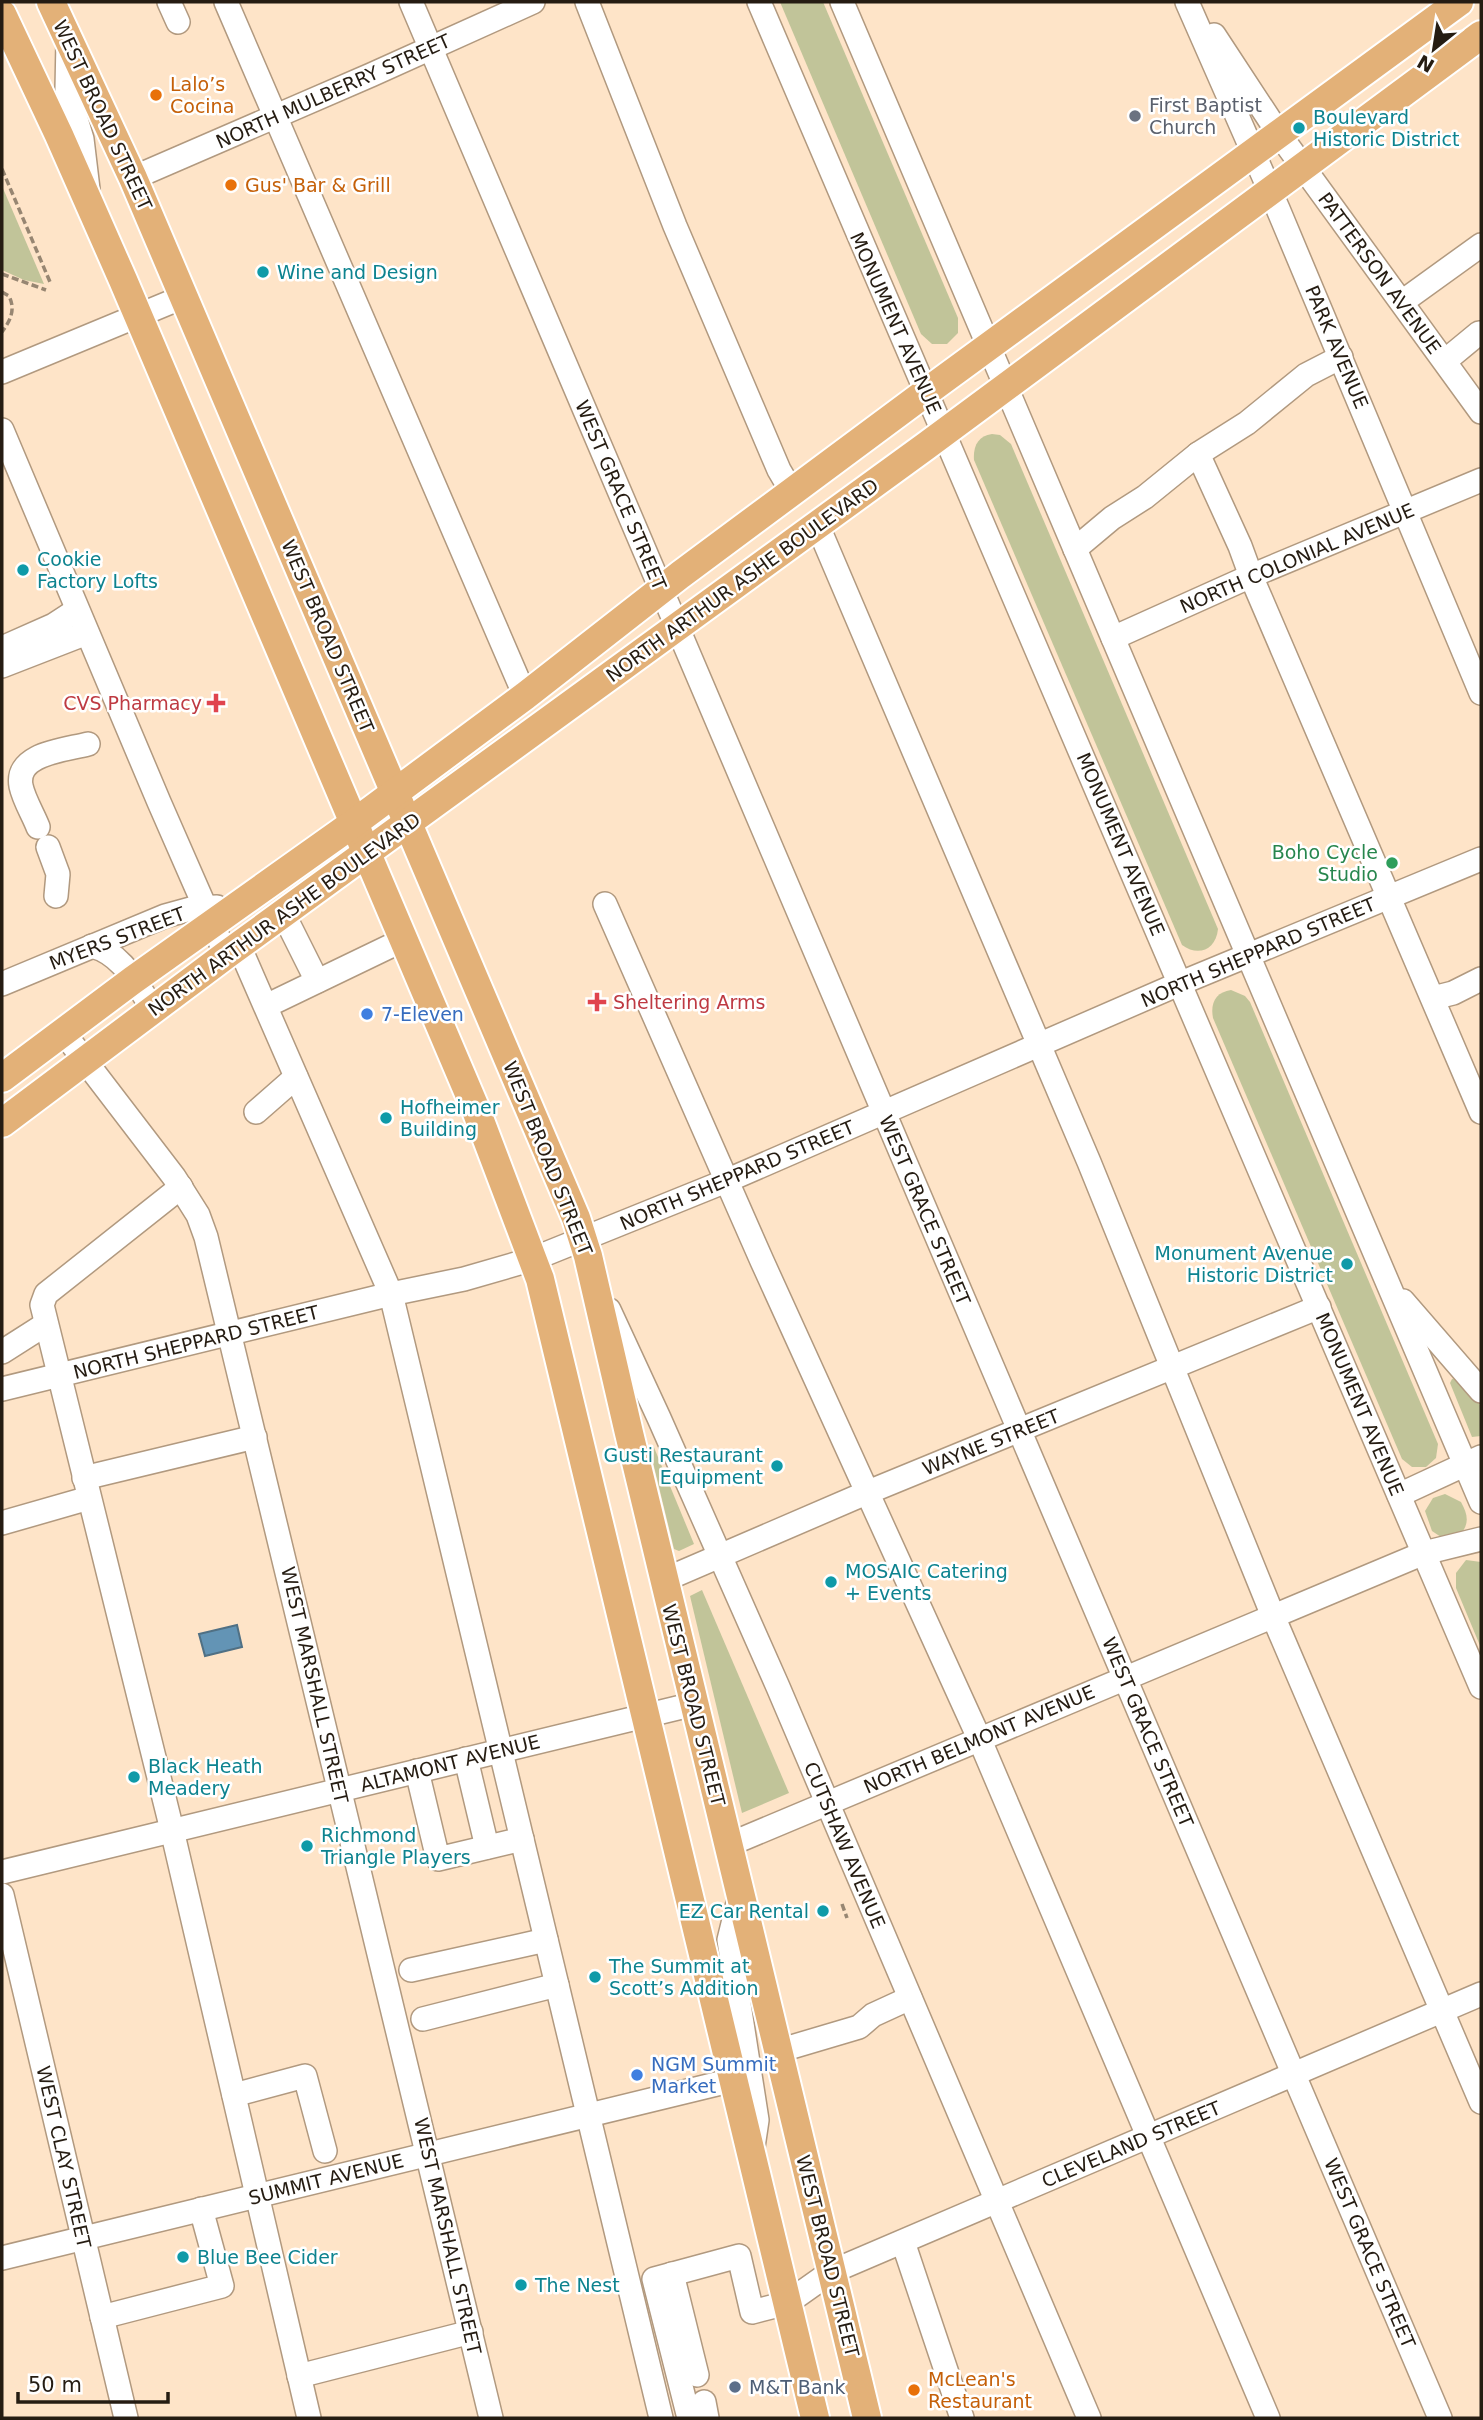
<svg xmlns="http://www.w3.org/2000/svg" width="1483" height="2420" font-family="'DejaVu Sans',sans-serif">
  <rect width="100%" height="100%" fill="#fee4c8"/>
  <!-- green -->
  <g fill="#c1c499">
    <polygon points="780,2 823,2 958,318 958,333 947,344 932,344 921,334"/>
    <polygon points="2,186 44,284 24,280 2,270"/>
    <path d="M992 434 1000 435 1011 444 1218 929C1216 950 1198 957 1182 945L974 460C973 446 978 436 992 434Z"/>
    <path d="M1231 990 1245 996 1250 1002 1438 1444 1436 1458 1426 1467H1412L1402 1459 1213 1018C1210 1003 1216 992 1231 990Z"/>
    <polygon points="1457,1377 1481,1406 1481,1436 1472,1437 1450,1383 1452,1379"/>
    <polygon points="653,1445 694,1544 679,1551 674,1549 649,1446"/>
    <path d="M1445 1494 1461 1502C1468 1515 1470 1524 1459 1536L1444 1539 1432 1531 1425 1511 1433 1498Z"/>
    <polygon points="1466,1560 1481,1562 1481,1648 1456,1588 1456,1573"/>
    <polygon points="702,1590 789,1793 742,1813 690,1596"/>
  </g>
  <!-- water -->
  <polygon fill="#6394b5" stroke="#507084" stroke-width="2" points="237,1625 242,1647 205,1656 199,1634"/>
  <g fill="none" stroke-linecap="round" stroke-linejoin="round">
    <!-- minor casing -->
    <g stroke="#b1997f" stroke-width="26">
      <g id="minor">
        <polyline points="169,2 178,22"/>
        <polyline points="226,2 525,696"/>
        <polyline points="411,2 1440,2418"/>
        <polyline points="587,2 675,226 779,470 792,492"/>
        <polyline points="759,2 1481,1687"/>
        <polyline points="842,2 1481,1502"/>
        <polyline points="1187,2 1278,209 1481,693"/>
        <polyline points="1214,35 1279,134 1481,412"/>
        <polyline points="68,41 67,89 82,139 88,189"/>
        <polyline points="133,178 371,75 533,2"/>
        <polyline points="1402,302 1481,245"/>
        <polyline points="1445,361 1479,333"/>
        <polyline points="2,372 183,297"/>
        <polyline points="2,430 159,802 226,955"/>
        <polyline points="1198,454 1240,546 1251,576 1481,1112"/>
        <polyline points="817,524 1089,1162 1273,1616 1481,2102"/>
        <polyline points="1075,549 1112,518 1145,497 1198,454 1247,423 1306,375 1341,357"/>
        <polyline points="1113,638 1251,576 1481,480"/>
        <polyline points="2,648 54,625 77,610"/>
        <polyline points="2,666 87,633"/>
        <path d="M38 827C33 814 24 800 21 786 15 753 66 750 88 744"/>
        <polyline points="48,847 58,874 56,896"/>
        <polyline points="605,904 762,1261 979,1738 1268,2418"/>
        <polyline points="283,913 317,981"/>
        <path d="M92 946C123 954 136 984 153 1009"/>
        <polyline points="239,946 391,1294 661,2418"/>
        <polyline points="2,984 165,916 194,908 217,907"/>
        <polyline points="1433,998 1453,993 1481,979"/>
        <polyline points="266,1006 403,940"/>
        <polyline points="63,1032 174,1177 198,1215 206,1237 491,2418"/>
        <polyline points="256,1112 296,1077"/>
        <polyline points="181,1187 46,1294 42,1305 172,1830 309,2418"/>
        <polyline points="1403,1301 1481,1391"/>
        <polyline points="609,1310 659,1418 778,1687 1089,2418"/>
        <polyline points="2,1352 46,1324"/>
        <polyline points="2,1389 391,1294 464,1279 533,1259 726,1181 1181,983 1481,859"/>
        <polyline points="84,1478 255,1437"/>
        <polyline points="1399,1495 1481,1457"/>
        <polyline points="2,1523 89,1498"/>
        <polyline points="664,1580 866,1493 1319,1307"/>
        <polyline points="466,1759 487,1847"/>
        <polyline points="417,1771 438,1859 522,1839"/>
        <polyline points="728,1845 1424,1553 1481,1539"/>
        <polyline points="2,1872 694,1704"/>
        <polyline points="2,1895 126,2418"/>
        <polyline points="740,1895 729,1940 757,2120 753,2147"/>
        <polyline points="411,1970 546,1940"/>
        <polyline points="423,2019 557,1985"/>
        <polyline points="778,2051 859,2027 873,2015 910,1998"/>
        <polyline points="234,2095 305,2076 325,2151"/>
        <polyline points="903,2242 962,2418"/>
        <polyline points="2,2258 733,2080"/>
        <polyline points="672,2274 697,2375"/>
        <polyline points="102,2317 222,2286 201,2209"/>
        <polyline points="299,2376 471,2332"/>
        <polyline points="704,2402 707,2418"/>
        <polyline points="689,2418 654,2279 739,2256 752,2312 787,2303 831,2272 1481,1994"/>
      </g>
    </g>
    <!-- major casing -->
    <g stroke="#fff" stroke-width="32">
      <g id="major">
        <polyline points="51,2 133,178 576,1218 588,1256 629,1433 867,2418"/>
        <polyline points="2,14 59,135 123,280 476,1110 540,1279 815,2418"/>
        <polyline points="2,1078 133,980 354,823 525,696 680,575 925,393 1459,2"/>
        <polyline points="2,1123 226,955 926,446 1481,35"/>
      </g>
    </g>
    <!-- path -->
    <g stroke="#978672" stroke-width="3.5" stroke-dasharray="7 3.5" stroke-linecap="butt">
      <polyline points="2,169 50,282"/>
      <polyline points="2,274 46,290"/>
      <path d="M2 292 9 296C16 310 10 321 2 332"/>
      <polyline points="842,1904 847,1918"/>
    </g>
    <!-- minor -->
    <use href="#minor" stroke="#fff" stroke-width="23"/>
    <!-- major -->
    <use href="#major" stroke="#e3b178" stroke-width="28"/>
  </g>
  <!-- markers -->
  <g fill="#e8710a" stroke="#fff" stroke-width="2.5">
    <circle cx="156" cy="95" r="7"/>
    <circle cx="231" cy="185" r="7"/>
    <circle cx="914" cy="2390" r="7"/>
  </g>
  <circle fill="#6b7280" stroke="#fff" stroke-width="2.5" cx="1135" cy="116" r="7"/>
  <g fill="#0f9aa8" stroke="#fff" stroke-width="2.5">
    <circle cx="1299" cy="128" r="7"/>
    <circle cx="263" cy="272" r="7"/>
    <circle cx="23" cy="570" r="7"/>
    <circle cx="386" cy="1118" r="7"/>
    <circle cx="1347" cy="1264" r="7"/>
    <circle cx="777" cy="1466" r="7"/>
    <circle cx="831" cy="1582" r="7"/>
    <circle cx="134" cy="1777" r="7"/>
    <circle cx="307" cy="1846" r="7"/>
    <circle cx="823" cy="1911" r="7"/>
    <circle cx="595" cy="1977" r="7"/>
    <circle cx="183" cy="2257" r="7"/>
    <circle cx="521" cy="2285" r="7"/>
  </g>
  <g fill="#e0444e" stroke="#fff" stroke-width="2.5">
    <path d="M212.5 692.5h7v7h7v7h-7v7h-7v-7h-7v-7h7z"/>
    <path d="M593.5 991.5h7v7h7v7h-7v7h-7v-7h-7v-7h7z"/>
  </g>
  <circle fill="#2e9e5b" stroke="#fff" stroke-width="2.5" cx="1392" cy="863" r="7"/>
  <g fill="#3f7fe0" stroke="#fff" stroke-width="2.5">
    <circle cx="367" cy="1014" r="7"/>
    <circle cx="637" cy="2075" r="7"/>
  </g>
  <circle fill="#5c6f8a" stroke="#fff" stroke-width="2.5" cx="735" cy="2387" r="7"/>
  <g text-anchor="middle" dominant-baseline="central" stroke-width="5" stroke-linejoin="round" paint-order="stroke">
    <!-- food labels -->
    <g font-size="19" fill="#c56008" stroke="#fff" text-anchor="start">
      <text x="170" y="84">Lalo’s<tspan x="170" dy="22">Cocina</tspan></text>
      <text x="245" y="185">Gus' Bar &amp; Grill</text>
      <text x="928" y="2379">McLean's<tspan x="928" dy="22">Restaurant</tspan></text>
    </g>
    <!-- street labels -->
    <g font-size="19" fill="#251c12" stroke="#fff">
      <text transform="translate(333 91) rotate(-24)">NORTH MULBERRY STREET</text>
      <text transform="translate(103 115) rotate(65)">WEST BROAD STREET</text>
      <text transform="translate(1380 273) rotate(54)">PATTERSON AVENUE</text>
      <text transform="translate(896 323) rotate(66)">MONUMENT AVENUE</text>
      <text transform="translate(1337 347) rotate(67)">PARK AVENUE</text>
      <text transform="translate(621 495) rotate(67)">WEST GRACE STREET</text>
      <text transform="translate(1297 558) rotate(-23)">NORTH COLONIAL AVENUE</text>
      <text transform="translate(742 580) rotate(-36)">NORTH ARTHUR ASHE BOULEVARD</text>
      <text transform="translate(328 636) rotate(67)">WEST BROAD STREET</text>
      <text transform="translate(1121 844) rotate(67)">MONUMENT AVENUE</text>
      <text transform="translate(284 914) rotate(-36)">NORTH ARTHUR ASHE BOULEVARD</text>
      <text transform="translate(117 938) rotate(-21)">MYERS STREET</text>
      <text transform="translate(1258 952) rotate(-23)">NORTH SHEPPARD STREET</text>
      <text transform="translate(548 1158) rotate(68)">WEST BROAD STREET</text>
      <text transform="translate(737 1175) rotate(-23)">NORTH SHEPPARD STREET</text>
      <text transform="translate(925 1210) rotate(67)">WEST GRACE STREET</text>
      <text transform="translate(196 1342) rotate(-14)">NORTH SHEPPARD STREET</text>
      <text transform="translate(1360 1404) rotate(67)">MONUMENT AVENUE</text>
      <text transform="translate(991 1442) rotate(-22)">WAYNE STREET</text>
      <text transform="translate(315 1685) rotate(77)">WEST MARSHALL STREET</text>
      <text transform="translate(694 1705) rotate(76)">WEST BROAD STREET</text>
      <text transform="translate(1148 1732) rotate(67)">WEST GRACE STREET</text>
      <text transform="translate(979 1739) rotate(-23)">NORTH BELMONT AVENUE</text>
      <text transform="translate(450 1763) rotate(-14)">ALTAMONT AVENUE</text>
      <text transform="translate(845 1845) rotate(67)">CUTSHAW AVENUE</text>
      <text transform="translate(1131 2144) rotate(-23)">CLEVELAND STREET</text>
      <text transform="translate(64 2157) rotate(77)">WEST CLAY STREET</text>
      <text transform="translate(326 2179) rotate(-14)">SUMMIT AVENUE</text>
      <text transform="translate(448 2236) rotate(77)">WEST MARSHALL STREET</text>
      <text transform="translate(1370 2253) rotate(67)">WEST GRACE STREET</text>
      <text transform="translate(828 2256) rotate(76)">WEST BROAD STREET</text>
    </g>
    <!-- worship labels -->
    <g font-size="19" fill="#5b616d" stroke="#fff" text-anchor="start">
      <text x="1149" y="105">First Baptist<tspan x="1149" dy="22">Church</tspan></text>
    </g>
    <!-- culture labels -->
    <g font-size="19" fill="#0d838f" stroke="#fff" text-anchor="start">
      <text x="1313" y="117">Boulevard<tspan x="1313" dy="22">Historic District</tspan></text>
      <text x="277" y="272">Wine and Design</text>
      <text x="37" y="559">Cookie<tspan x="37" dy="22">Factory Lofts</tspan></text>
      <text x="400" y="1107">Hofheimer<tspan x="400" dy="22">Building</tspan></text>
      <text x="1333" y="1253" text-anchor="end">Monument Avenue<tspan x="1333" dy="22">Historic District</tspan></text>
      <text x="763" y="1455" text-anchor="end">Gusti Restaurant<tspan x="763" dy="22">Equipment</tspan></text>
      <text x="845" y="1571">MOSAIC Catering<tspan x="845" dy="22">+ Events</tspan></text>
      <text x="148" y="1766">Black Heath<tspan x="148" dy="22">Meadery</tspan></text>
      <text x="321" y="1835">Richmond<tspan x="321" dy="22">Triangle Players</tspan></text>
      <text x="809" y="1911" text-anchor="end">EZ Car Rental</text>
      <text x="609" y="1966">The Summit at<tspan x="609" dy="22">Scott’s Addition</tspan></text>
      <text x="197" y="2257">Blue Bee Cider</text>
      <text x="535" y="2285">The Nest</text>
    </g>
    <!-- health labels -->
    <g font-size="19" fill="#be3a42" stroke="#fff" text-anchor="end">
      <text x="202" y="703">CVS Pharmacy</text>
      <text x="613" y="1002" text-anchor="start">Sheltering Arms</text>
    </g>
    <!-- leisure labels -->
    <g font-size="19" fill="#27864d" stroke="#fff" text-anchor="end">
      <text x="1378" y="852">Boho Cycle<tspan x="1378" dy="22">Studio</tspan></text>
    </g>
    <!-- shop labels -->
    <g font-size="19" fill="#366cbe" stroke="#fff" text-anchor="start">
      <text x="381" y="1014">7-Eleven</text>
      <text x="651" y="2064">NGM Summit<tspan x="651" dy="22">Market</tspan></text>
    </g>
    <!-- service labels -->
    <g font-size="19" fill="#4e5e75" stroke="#fff" text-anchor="start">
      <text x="749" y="2387">M&amp;T Bank</text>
    </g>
  </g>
  <!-- border -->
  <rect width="1483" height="2420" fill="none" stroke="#251c12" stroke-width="7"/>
  <!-- north arrow -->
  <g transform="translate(1434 49) rotate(210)" stroke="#ffffff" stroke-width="5" paint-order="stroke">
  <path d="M0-5L12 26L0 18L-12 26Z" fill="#251c12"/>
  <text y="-10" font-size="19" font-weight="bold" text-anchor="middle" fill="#251c12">N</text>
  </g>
  <!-- scale -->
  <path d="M18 2392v10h150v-10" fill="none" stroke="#251c12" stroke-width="3.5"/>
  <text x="28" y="2392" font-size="21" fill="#251c12" stroke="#ffffff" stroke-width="5" paint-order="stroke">50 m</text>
</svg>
